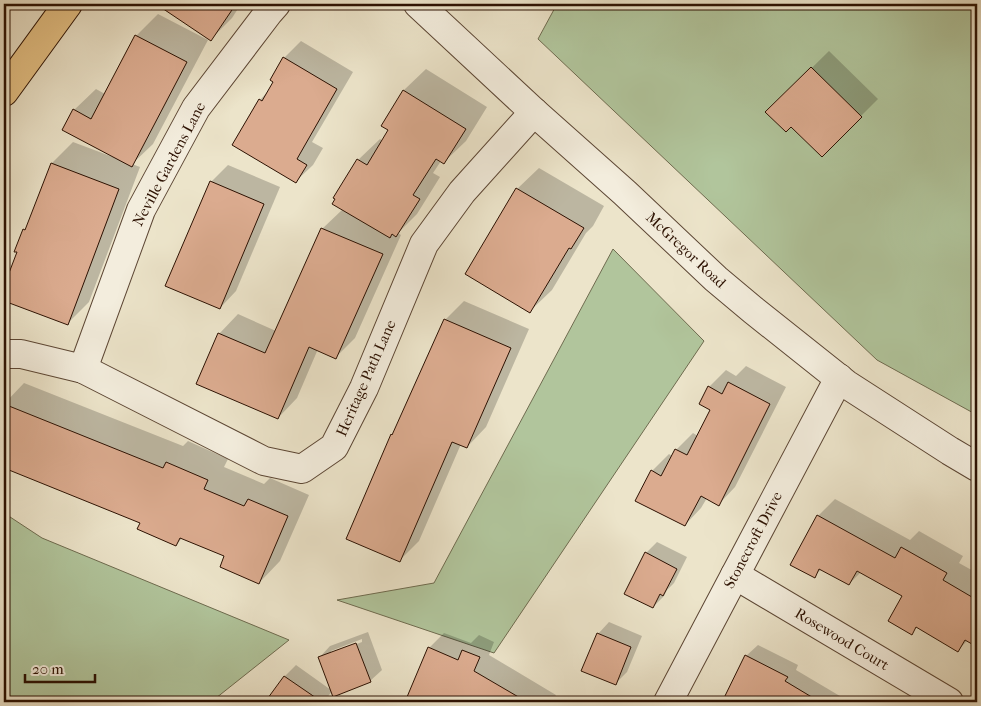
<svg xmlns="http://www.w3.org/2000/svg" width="981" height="706" font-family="'IM FELL French Canon',serif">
  <rect width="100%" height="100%" fill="#ece4ca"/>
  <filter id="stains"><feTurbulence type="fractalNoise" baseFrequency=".004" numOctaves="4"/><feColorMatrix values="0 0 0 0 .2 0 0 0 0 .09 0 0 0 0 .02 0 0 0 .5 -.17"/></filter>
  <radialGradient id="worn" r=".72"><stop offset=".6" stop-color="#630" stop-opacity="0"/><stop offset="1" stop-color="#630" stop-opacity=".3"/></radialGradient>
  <!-- green -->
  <g fill="#b1c59c" stroke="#6e6b4f">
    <polygon points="557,4 977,4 977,415 877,360 538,39"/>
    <polygon points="613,249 704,341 494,653 337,600 434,583"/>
    <polygon points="4,513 42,538 289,640 211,702 4,702"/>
  </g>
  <!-- shadow -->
  <g fill="#0003" fill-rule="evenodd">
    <polygon points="158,4 241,4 232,18 211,39"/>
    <polygon points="158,14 208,40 153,144 132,164 140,167 89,302 68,323 4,299 4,290 18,252 24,230 29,225 52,163 73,142 113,157 113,155 74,110 96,89 105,94 136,36"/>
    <polygon points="301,41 353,72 312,142 323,148 313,165 296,181 260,100 271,88 284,58"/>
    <polygon points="829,51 878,99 822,155 791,125 767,112"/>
    <polygon points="426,69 487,107 466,141 444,162 441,161 433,173 440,177 417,214 398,233 401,235 355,338 336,357 318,349 297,398 278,418 219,334 238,314 276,331 322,229 343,209 358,160 380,139 383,141 390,130 383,125 404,90"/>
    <polygon points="228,165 280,187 236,291 220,308 211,182"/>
    <polygon points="539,168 604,206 593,226 586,233 552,290 530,311 517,189"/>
    <polygon points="464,301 529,329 486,427 467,447 461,444 419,541 400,560 392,435 395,431 445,320"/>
    <polygon points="746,366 786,387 735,487 719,504 707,498 701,508 685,525 652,471 669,454 672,456 676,450 693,433 698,436 711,409 709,387 726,370 736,376"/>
    <polygon points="24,383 183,446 188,441 228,459 224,467 264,484 270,478 309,495 280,561 259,583 226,556 183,537 176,545 142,522 4,466 4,404"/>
    <polygon points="835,499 910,540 919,531 963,556 959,563 977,573 977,646 968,640 958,650 917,627 911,633 904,596 861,572 849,584 822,569 814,576 818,516"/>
    <polygon points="657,542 687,557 674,583 667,590 664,596 653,607 646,553"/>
    <polygon points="609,622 642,636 627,672 616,683 598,634"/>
    <path d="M368 632 382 670 370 681 332 691 324 702H267L285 676 296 665 331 690 319 658 330 646ZM362 639V642L331 654V651Z"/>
    <polygon points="444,633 471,643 479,635 494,642 489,655 556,695 552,702 424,702 409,696 429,648"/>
    <polygon points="758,645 798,665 796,670 850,702 756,702 751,700 750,702 724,702 746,656"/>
  </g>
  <!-- building -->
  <g fill="#dbab8f" stroke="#2c1102">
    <polygon points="156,4 236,4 211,41"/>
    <polygon points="135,35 187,62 132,167 62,130 73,109 91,119"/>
    <polygon points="283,57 337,89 297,159 307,165 296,183 232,145 259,99 262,101 273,82 270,80"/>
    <polygon points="811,67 862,117 822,157 791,127 786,132 765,112"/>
    <polygon points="403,90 466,129 444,164 436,159 413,195 420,199 396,237 392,234 390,238 332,204 335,199 333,198 357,159 367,165 388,130 381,126"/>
    <polygon points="51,163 119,189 68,325 4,301 4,286 17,252 14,252 23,229 25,230"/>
    <polygon points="210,181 264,204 220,309 165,286"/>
    <polygon points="516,188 584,228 571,249 569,248 530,313 465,274"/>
    <polygon points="321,228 383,254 336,359 309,347 278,419 196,384 218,333 265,353"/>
    <polygon points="444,319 511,348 467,448 452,442 400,562 346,539 391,434 392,435"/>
    <polygon points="728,382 770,404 719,506 701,496 685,526 635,501 651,470 661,476 675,449 687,455 710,410 699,404 708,386 722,394"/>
    <polygon points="4,404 163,468 166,462 208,480 204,489 244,506 248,499 288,516 259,584 220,567 224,556 180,538 176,546 137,529 140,523 4,468"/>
    <polygon points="817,515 895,558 901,547 947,573 943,580 977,600 977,647 965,640 958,652 916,627 912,635 888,621 902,596 857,571 849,585 819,569 815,578 790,565"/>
    <polygon points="645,552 677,569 663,596 660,594 653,608 624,594"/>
    <polygon points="597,633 631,647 616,685 581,671"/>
    <polygon points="356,643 371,682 333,697 318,657"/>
    <polygon points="428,647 458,660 462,650 480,657 474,671 527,702 420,702 407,697"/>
    <polygon points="745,655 788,677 785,681 820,702 722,702"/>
    <polygon points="284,676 322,702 265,702"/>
  </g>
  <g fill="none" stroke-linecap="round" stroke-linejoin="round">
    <!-- minor casing -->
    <g stroke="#5c4634" stroke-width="30">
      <g id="minor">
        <polyline points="418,4 534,112 625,193 716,279 753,310 846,384 950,451 977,467"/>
        <polyline points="4,354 21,354 83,369 264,461 302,469 334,447 364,388 424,244 462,192 534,112"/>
        <polyline points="83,369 141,210 196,108 269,12 276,4"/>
        <polyline points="735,575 949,702"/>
        <polyline points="668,702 735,575 839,378"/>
      </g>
    </g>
    <!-- major casing -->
    <g stroke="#2c1102" stroke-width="30">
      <polyline id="major" points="4,92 68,4"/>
    </g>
    <!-- minor -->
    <use href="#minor" stroke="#f3eddd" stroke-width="28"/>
    <!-- major -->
    <use href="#major" stroke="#e6c285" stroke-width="28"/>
  </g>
  <g text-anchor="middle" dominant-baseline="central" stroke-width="4" stroke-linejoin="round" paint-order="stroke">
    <!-- street labels -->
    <g font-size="15" fill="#2c1102" stroke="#f3eddd">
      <text transform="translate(169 164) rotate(-62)">Neville Gardens Lane</text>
      <text transform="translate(686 250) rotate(43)">McGregor Road</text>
      <text transform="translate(366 378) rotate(-66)">Heritage Path Lane</text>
      <text transform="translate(753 540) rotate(-62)">Stonecroft Drive</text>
      <text transform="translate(842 639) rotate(31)">Rosewood Court</text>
    </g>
  </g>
  <!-- margin -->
  <rect width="981" height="706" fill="none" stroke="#ece4ca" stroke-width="20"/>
  <rect x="5" y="5" width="971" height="696" fill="none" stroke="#2c1102" stroke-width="2.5"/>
  <rect x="10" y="10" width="961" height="686" fill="none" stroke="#2c1102"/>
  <!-- scale -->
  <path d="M25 674v8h70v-8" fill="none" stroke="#2c1102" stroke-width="2.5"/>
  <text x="32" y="674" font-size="15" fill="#2c1102" stroke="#f3eddd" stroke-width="4" paint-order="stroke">20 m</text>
  <rect width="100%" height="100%" filter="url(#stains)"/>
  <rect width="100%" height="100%" fill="url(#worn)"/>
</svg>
